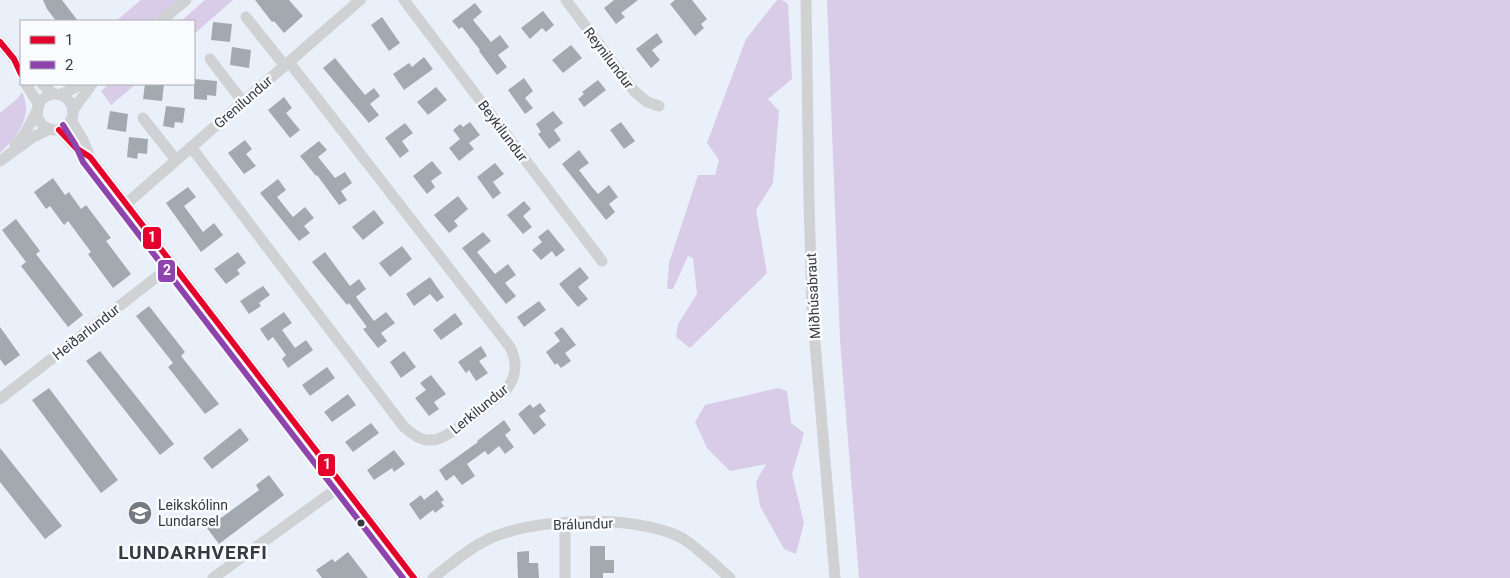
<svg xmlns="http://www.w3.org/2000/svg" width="1510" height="578" font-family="Roboto,sans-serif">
  <rect width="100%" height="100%" fill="#e9f0f9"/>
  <!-- green -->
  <g fill="#d8cce9">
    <polygon points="141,0 178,0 153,21 116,21"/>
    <polygon points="205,0 233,0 194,34 194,21 181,21"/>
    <polygon points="777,0 782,0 788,4 792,79 768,99 779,111 773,183 756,210 767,273 690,348 676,337 678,324 697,294 693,258 688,256 673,289 667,289 669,263 698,175 715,175 719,160 707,143 746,39"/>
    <polygon points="827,0 1510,0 1510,578 859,578 840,340"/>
    <polygon points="109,84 136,84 111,105 101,91"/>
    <path d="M22 92C34 116 17 137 0 153V113L18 98Z"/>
    <polygon points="778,388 787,391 791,423 804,433 792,474 804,523 796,554 784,549 760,506 756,482 766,464 730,471 707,448 695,422 705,405"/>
  </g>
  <!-- building -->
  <g fill="#a3aaaf">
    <polygon points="43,0 62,0 78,21 56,21 47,9"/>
    <polygon points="255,0 289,0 303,16 284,33 274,21 272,22"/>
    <polygon points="614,0 638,0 621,13 625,17 616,24 604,8"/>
    <polygon points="675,0 692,0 707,19 701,24 704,28 695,36 670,4"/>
    <polygon points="475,3 482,12 473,20 491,42 500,35 509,47 498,55 507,67 497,75 479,51 480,50 462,27 459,29 452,21"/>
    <polygon points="543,11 554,25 546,32 542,28 530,39 521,28"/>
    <polygon points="382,17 400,43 389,51 371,25"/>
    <polygon points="213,22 232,24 230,42 211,40"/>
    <polygon points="657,33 663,42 652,50 660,60 651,68 636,49"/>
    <polygon points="571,45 582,58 563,73 552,60"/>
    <polygon points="232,47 251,50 249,68 230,65"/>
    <polygon points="424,57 433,69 404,90 393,74 409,63 412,67"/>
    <polygon points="335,58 365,95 374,88 380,96 370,104 379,115 369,123 323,68"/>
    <polygon points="524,78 533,91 525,98 533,108 525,114 508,90"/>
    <polygon points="194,79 217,81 216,96 207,95 207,100 194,99"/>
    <polygon points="598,80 606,90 584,107 578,99 584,94 582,92"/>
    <polygon points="145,84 164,84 162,101 143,99"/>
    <polygon points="436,87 447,100 428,115 417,102"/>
    <polygon points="284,97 292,108 286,113 300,130 290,138 268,110"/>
    <polygon points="166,106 185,108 183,123 175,122 174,128 163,126"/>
    <polygon points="110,111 128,114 126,132 107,129"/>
    <polygon points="553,111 563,123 554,130 561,140 549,149 538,134 541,132 536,124"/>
    <polygon points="470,122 480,135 469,143 474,149 459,161 449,148 460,139 453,130 460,124 463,127"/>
    <polygon points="621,122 635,141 624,149 610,130"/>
    <polygon points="405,123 413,133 402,141 409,151 400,158 385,138"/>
    <polygon points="129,137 148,139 147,154 138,153 137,159 127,157"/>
    <polygon points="245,140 252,149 246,154 256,166 244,174 228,153"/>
    <polygon points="319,141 327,150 318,157 335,178 345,172 352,183 341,191 347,200 339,205 317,175 316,176 300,156"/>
    <polygon points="579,150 589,163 579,170 592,187 598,194 609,185 618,197 609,204 615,212 606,220 562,164"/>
    <polygon points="432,161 442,173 431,181 435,187 427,194 413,176"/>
    <polygon points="495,163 504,174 493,182 501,193 493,199 477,177"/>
    <polygon points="53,178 65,195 69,192 81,209 86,205 111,238 106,241 131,274 113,288 88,254 91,252 68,221 64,225 50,206 46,209 34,192"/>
    <polygon points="278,179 286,190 277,197 293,217 305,207 314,218 304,226 310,233 299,241 260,193"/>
    <polygon points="188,187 196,197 184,206 203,232 214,223 223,235 201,252 166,203"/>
    <polygon points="458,196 468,209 454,221 458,226 449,233 434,215"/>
    <polygon points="524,201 531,209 523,216 532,227 523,234 507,215"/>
    <polygon points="374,210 384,223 363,240 352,227"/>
    <polygon points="16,219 40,251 36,254 83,315 68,327 21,266 26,262 2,230"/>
    <polygon points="548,229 565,250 556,257 552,251 541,260 532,250 542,242 538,237"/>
    <polygon points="483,232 491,241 477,252 495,274 508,264 516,275 505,283 516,296 506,304 462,248"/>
    <polygon points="402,246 412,259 390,277 379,263"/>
    <polygon points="238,252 246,263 237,270 240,274 226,284 214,269"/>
    <polygon points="325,252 350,286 359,279 366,289 356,297 374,321 386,312 395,323 381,333 387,341 378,348 363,329 367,327 349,303 347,305 312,262"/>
    <polygon points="580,267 589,278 578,287 588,299 578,307 559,284"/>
    <polygon points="430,277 444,297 437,302 430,294 414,306 406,294"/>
    <polygon points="263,286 270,295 259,303 261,306 249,314 240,301"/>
    <polygon points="539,301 546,310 524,327 517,317"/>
    <polygon points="149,306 185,352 181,356 219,404 205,414 168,367 173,363 136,316"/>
    <polygon points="284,312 292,323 282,330 295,348 306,340 313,350 288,368 282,359 286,355 273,337 268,341 260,329"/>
    <polygon points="455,313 463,324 441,340 433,330"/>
    <polygon points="0,327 20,355 5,366 0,359"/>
    <polygon points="562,327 576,345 565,353 571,361 561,368 557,363 555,365 546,352 560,341 554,333"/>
    <polygon points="481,346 487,356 479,361 488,373 476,381 469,370 466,373 458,362"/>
    <polygon points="100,351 174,444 160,455 86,361"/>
    <polygon points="404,351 416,367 401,378 390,362"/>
    <polygon points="327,367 335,378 310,396 302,385"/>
    <polygon points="431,375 446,394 434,402 439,409 429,416 415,398 426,390 420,383"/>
    <polygon points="49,388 118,480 101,493 32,400"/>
    <polygon points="348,394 356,405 332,422 324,412"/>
    <polygon points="540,403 546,411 539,416 546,425 534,435 518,414 530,404 533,408"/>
    <polygon points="504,420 511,430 505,435 514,447 505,454 499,446 488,455 485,451 467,464 475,476 462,485 454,475 446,481 439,470 478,442 477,441"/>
    <polygon points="371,423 379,433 353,452 345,442"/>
    <polygon points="240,428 249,440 212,469 203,458"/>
    <polygon points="0,448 62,526 45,539 0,482"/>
    <polygon points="394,450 405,464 394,472 392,468 374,480 367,470"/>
    <polygon points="269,475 284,495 219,544 204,524 218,514 221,518 259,490 256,485"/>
    <polygon points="437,490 444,500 441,502 444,506 435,513 433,510 420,520 409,504 421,495 424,500"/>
    <polygon points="590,546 605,546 605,560 614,560 614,573 603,573 603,578 590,578"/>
    <polygon points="529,551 529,563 538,563 539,578 518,578 517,552"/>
    <polygon points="348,552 368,578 322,578 316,570 332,559 335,562"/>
  </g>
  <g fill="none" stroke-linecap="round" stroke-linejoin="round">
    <!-- minor -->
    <g stroke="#cfd1d3" stroke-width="11">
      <polyline points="404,0 602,261"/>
      <polyline points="566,0 634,91 647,102 659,106"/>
      <polyline points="806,0 809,201 812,307 835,578"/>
      <polyline points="246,17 285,66"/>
      <polyline points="161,21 186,0"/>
      <polyline points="0,42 14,59 21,64"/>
      <polyline points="210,59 243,102"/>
      <polyline points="26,84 39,105"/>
      <polyline points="42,84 54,94"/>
      <circle cx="55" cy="112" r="18"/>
      <polyline points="60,95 82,84"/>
      <polyline points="73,110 92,84"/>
      <polyline points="143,118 176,160"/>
      <polyline points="71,120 83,140 90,157 414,578"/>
      <polyline points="59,130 76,148 90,157"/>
      <polyline points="15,145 24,135 38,109"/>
      <path d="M191 147 404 427C413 434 420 441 432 440 449 440 490 402 506 390 517 376 518 363 510 347L289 62"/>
      <polyline points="0,161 33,137 50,129"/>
      <polyline points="126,204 360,0"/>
      <polyline points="0,399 172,265"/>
      <polyline points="213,578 342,485"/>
      <path d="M433 578C449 566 465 551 483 542 528 517 633 514 680 537 694 544 717 567 730 578"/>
      <polyline points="565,578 565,523"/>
    </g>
    <!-- bus-1 casing -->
    <g stroke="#f9fbfe" stroke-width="10">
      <g id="bus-1">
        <polyline points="0,42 14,59 21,74"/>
        <polyline points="59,130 76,148 90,157 414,578"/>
      </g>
    </g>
    <!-- bus-2 casing -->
    <g stroke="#f9fbfe" stroke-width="10">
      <polyline id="bus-2" points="63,125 75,144 83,162 403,578"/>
    </g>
    <!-- bus-1 -->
    <use href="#bus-1" stroke="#e4002b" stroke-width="6"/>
    <!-- bus-2 -->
    <use href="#bus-2" stroke="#8e44ad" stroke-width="6"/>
  </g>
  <!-- icons -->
  <defs>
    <g id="school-disc" transform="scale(1.25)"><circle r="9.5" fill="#757a81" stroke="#f9fbfe"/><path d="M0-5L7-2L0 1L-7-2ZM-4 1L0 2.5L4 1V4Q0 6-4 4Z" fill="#fff"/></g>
  </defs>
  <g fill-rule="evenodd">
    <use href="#school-disc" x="140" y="513"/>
  </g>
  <!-- markers -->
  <circle fill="#363a41" stroke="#f9fbfe" stroke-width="2" cx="361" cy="523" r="4.5"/>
  <g text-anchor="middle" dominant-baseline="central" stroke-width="5" stroke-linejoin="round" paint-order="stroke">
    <!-- street labels -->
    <g font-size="14" fill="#363a41" stroke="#f9fbfe">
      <text transform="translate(609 58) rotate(53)">Reynilundur</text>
      <text transform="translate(243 102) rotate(-41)">Grenilundur</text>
      <text transform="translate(503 131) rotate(53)">Beykilundur</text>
      <text transform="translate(813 296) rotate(-93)">Miðhúsabraut</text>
      <text transform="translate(86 332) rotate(-38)">Heiðarlundur</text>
      <text transform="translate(479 409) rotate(-39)">Lerkilundur</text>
      <text transform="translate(583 524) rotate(-2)">Brálundur</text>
    </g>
    <!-- poi labels -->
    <g font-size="14" fill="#363a41" stroke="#f9fbfe" text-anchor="start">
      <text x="158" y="505">Leikskólinn<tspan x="158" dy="16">Lundarsel</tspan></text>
    </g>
    <!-- district labels -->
    <g font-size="19" font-weight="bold" letter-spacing="1" fill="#363a41" stroke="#f9fbfe">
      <text x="193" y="552">LUNDARHVERFI</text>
    </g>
  </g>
  <g stroke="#f9fbfe" stroke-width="2">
    <rect x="142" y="226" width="20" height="24" rx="5" fill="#e4002b"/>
    <rect x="157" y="259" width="19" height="24" rx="5" fill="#8e44ad"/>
    <rect x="317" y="453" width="19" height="24" rx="5" fill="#e4002b"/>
  </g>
  <g font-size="14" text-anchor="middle" font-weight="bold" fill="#fff">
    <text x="152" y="242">1</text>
    <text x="167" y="275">2</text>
    <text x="327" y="469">1</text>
  </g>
  <!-- legend -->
  <rect x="20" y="20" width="175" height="65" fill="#f9fbfe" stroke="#abaeb2"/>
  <rect x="30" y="36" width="25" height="8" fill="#e4002b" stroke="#abaeb2"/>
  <text x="65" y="45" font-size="15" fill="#363a41">1</text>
  <rect x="30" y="61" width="25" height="8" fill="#8e44ad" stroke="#abaeb2"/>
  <text x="65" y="70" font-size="15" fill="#363a41">2</text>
</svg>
